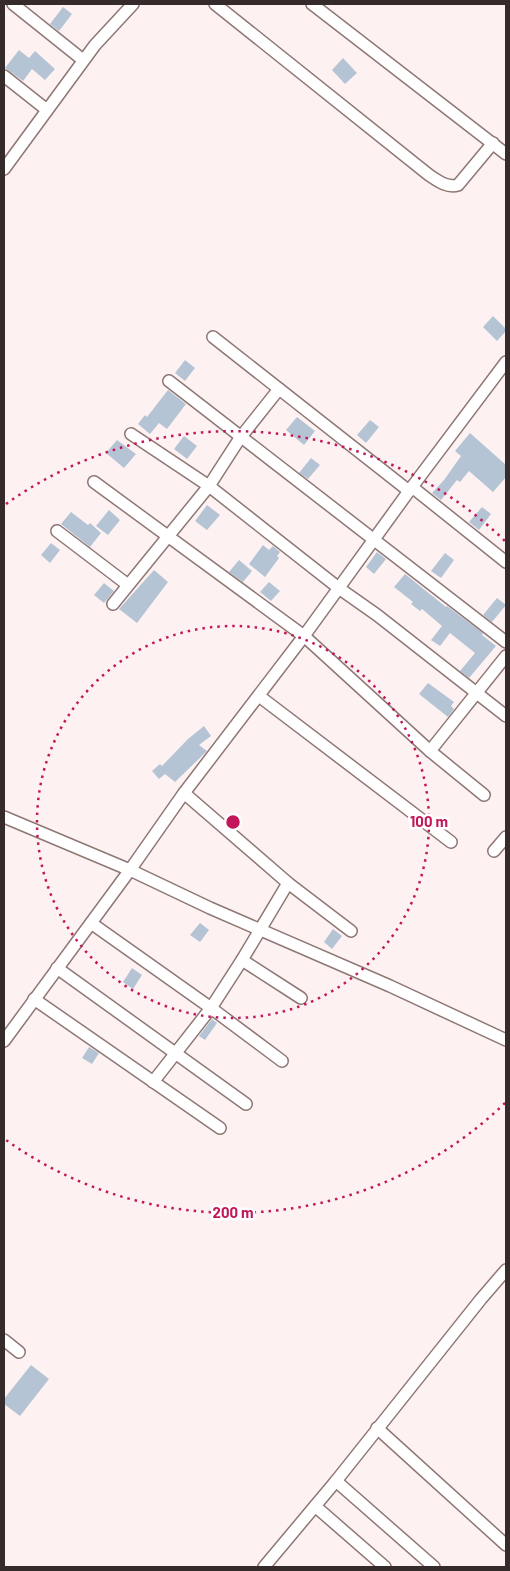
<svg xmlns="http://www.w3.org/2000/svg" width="510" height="1571" font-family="Barlow,sans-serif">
  <rect width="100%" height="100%" fill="#fdf2f1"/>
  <!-- building -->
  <g fill="#b5c4d5">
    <polygon points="63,7 72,14 59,31 50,24"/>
    <polygon points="19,50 29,58 35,51 55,69 45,80 32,69 23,81 5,68"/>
    <polygon points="343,58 357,73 345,84 332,70"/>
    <polygon points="493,316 506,329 506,331 497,341 483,327"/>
    <polygon points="185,360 195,368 185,381 175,373"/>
    <polygon points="168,390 186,404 167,429 159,423 150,434 138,424 145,415 147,417"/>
    <polygon points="297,417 315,431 304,445 286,430"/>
    <polygon points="370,420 379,427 366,443 357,435"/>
    <polygon points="470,433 506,465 506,477 493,492 469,471 460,482 457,480 441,500 432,493 444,480 461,456 455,451"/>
    <polygon points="184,436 197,446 187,459 174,449"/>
    <polygon points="117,440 136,454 124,468 106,453"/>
    <polygon points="311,458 320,465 308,479 299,473"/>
    <polygon points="207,505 220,515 207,530 195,521"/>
    <polygon points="482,507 491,514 479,530 469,522"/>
    <polygon points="109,510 120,520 108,535 96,526"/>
    <polygon points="71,512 88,525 90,523 101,533 90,547 61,524"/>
    <polygon points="51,543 60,550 50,563 41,555"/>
    <polygon points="263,545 269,550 273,546 280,552 277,556 279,558 265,577 249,564"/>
    <polygon points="377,552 386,559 374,574 366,567"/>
    <polygon points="445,553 454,560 441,578 431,571"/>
    <polygon points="239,560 252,571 243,582 229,572"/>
    <polygon points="154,570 168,582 137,623 119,609"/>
    <polygon points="405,574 446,607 447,606 483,633 482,635 496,646 469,678 460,671 475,653 450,633 440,646 431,640 442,626 422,609 420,611 411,604 413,602 394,587"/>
    <polygon points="269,582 280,591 271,601 260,592"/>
    <polygon points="104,583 114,591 104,603 94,595"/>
    <polygon points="497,598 506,605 492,622 483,615"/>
    <polygon points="428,683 454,702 451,706 454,709 448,717 419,694"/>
    <polygon points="204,726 211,736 199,745 207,751 205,753 175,782 165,774 159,779 152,771 160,764 162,766 188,739"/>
    <polygon points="200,923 209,930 200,942 190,935"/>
    <polygon points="333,929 342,936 332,949 324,942"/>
    <polygon points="132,968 142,975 133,989 123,982"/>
    <polygon points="212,1019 217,1023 205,1040 199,1036"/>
    <polygon points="89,1047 99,1053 92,1064 82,1058"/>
    <polygon points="31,1365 49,1379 20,1416 4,1404 4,1399"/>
  </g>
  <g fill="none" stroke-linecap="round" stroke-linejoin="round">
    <!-- minor casing -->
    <g stroke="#8e7775" stroke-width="14">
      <g id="minor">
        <polyline points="13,4 83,60"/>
        <path d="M215 4 429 175C438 181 447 188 458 185L493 143"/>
        <polyline points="312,4 506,154"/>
        <polyline points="4,76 47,110"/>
        <polyline points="4,169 95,45 133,4"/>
        <polyline points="213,337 409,491"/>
        <polyline points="169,381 506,642"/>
        <polyline points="131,434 209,486 340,589 377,615 506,716"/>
        <polyline points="94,482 304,636 430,751 484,795"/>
        <polyline points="412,487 506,562"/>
        <polyline points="57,531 128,585"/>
        <polyline points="113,604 209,486 240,438 279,389"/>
        <polyline points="259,696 451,842"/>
        <polyline points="430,751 506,656"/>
        <polyline points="184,793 288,883 351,931"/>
        <polyline points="4,817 130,870 210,908 390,986 506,1040"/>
        <polyline points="494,851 506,837"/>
        <polyline points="91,923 211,1008 282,1061"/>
        <polyline points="242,960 301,998"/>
        <polyline points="57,968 246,1104"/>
        <polyline points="34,999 220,1128"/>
        <polyline points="4,1041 130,870 184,793 304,636 409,491 506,362"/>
        <polyline points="153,1082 211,1008 242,960 288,883"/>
        <polyline points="4,1340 19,1352"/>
        <polyline points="377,1428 506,1545"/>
        <polyline points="336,1481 434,1567"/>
        <polyline points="315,1506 385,1567"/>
        <polyline points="264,1567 336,1481 481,1299 506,1270"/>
      </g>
    </g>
    <!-- minor -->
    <use href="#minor" stroke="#fff" stroke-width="11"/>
  </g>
  <!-- distance rings -->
  <g fill="none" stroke="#c2185b" stroke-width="2.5" stroke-dasharray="2.5 5">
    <circle cx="233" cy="822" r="196"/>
    <path d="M505 1103A391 391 0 0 1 6 1140M6 504A391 391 0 0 1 505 541"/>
  </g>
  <circle cx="233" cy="822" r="8" fill="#c2185b" stroke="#fff" stroke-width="2.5"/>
  <g font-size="15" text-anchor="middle" font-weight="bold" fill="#c2185b" stroke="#fff" stroke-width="5" stroke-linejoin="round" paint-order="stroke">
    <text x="429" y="827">100 m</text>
    <text x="233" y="1218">200 m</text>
  </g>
  <!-- border -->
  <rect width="510" height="1571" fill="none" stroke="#342b2a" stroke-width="10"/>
</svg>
